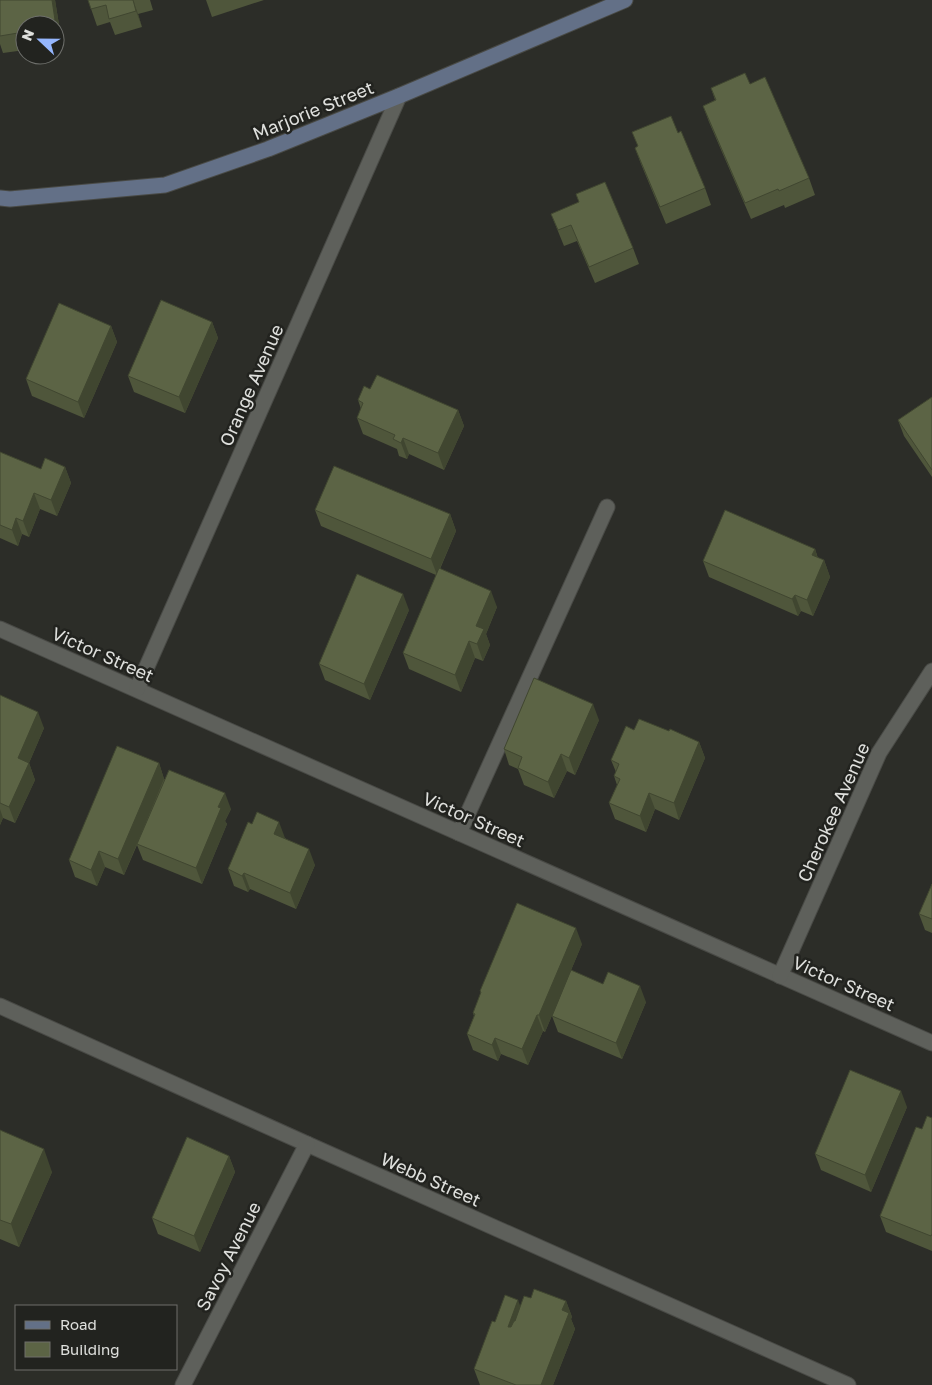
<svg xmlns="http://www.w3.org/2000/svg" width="932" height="1385" font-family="'Golos Text',sans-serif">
  <rect width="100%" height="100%" fill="#2c2d28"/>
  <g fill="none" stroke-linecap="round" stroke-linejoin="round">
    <!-- lane casing -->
    <g stroke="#494a46" stroke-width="17">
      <polyline id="lane" points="459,833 607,507"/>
    </g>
    <!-- street casing -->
    <g stroke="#494a46" stroke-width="17">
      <g id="street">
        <polyline points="0,629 932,1043"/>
        <polyline points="137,689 399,96"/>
        <polyline points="780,976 879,753 932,671"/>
        <polyline points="0,1006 307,1144 848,1385"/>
        <polyline points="183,1385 307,1144"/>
      </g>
    </g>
    <!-- secondary casing -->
    <g stroke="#494a46" stroke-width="17">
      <polyline id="secondary" points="0,198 10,199 165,185 268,149 399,96 625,0"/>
    </g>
    <!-- lane -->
    <use href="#lane" stroke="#5e605b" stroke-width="15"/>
    <!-- street -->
    <use href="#street" stroke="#5e605b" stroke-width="15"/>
    <!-- secondary -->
    <use href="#secondary" stroke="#637087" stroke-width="15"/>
  </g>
  <!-- wall -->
  <g fill="#4f563b">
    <polygon points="0,0 55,0 61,37 55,37 55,25 25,25 25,50 3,53 0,44"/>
    <polygon points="88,0 150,0 153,10 138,14 142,27 115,35 110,22 97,26"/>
    <polygon points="206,0 264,0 212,17"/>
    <polygon points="750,84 809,178 815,195 785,208 784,205 751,219 709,122 703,106 715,100 711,88"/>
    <polygon points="632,132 678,133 705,188 711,205 666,224 641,164 635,148 638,146"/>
    <polygon points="576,194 633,248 639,264 595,283 577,241 564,246 551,214 579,202"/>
    <polygon points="212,322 218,338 185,413 134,392 128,376"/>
    <polygon points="111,326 117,342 84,418 32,396 26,379"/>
    <polygon points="370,389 458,410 464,426 444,470 409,454 407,459 399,456 397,449 363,434 357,418 361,409 358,400"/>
    <polygon points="932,397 932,477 904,436 898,420"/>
    <polygon points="0,452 41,469 65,467 71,483 57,516 40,509 29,537 22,534 18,546 0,538"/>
    <polygon points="315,510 450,514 456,531 440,569 497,607 486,634 490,645 483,661 475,658 461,692 409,669 403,653 436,575 321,526"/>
    <polygon points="815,549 818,558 824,560 830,577 813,616 801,611 798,616 709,577 703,561"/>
    <polygon points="409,610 370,700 325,680 319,664"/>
    <polygon points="0,695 44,728 29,763 35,780 15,823 3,818 0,825"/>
    <polygon points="599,720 575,775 567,771 554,798 524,785 518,769 509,765 504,749"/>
    <polygon points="634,730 669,731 699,742 705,758 679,820 655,809 646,832 615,819 609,803 617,785 614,776 616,772 611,760"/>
    <polygon points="159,763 164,779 231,809 225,821 227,824 202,884 143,860 137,845 124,875 105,867 97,886 75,877 69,860"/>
    <polygon points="252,824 285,838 315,865 296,909 250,889 248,892 234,886 228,869"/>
    <polygon points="932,884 932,933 925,930 919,914"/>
    <polygon points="582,944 545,1032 543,1031 528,1065 501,1054 498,1061 473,1050 467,1034 474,1016 473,1013 481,994 480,991"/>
    <polygon points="646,1002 622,1059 558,1032 552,1016"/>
    <polygon points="907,1107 871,1192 821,1170 815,1154"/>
    <polygon points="932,1118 932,1251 886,1232 880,1216 922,1129"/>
    <polygon points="0,1130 52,1172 19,1247 0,1239"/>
    <polygon points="229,1156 235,1172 200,1252 158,1234 152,1218"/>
    <polygon points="531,1298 566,1301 572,1317 571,1319 575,1329 553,1385 480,1385 474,1369 495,1322 521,1306"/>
  </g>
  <!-- shaded-wall -->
  <g fill="#404630">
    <polygon points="52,0 55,0 61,37 55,20"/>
    <polygon points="133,0 138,14 142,27 136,11"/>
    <polygon points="212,322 218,338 185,413 179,397"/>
    <polygon points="111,326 117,342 84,418 78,402"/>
    <polygon points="458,410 464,426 444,470 438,453"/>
    <polygon points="403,438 409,454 407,459 401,443"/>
    <polygon points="65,467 71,483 57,516 51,500"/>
    <polygon points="34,493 40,509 29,537 23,521"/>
    <polygon points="450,514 456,531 437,575 431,559"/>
    <polygon points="16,518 22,534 18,546 12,530"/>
    <polygon points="815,549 820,566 812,555"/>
    <polygon points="824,560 830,577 813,616 807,600"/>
    <polygon points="491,591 497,607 486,634 490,645 483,661 477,644 476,626"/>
    <polygon points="403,594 409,610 370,700 364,684"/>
    <polygon points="795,595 801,611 798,616 792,599"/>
    <polygon points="469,641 475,658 461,692 455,675"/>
    <polygon points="593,704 599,720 575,775 569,758"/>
    <polygon points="38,712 44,728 29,763 35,780 15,823 9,807 18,758"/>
    <polygon points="699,742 705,758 679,820 674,803"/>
    <polygon points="561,754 567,771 554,798 548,782"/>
    <polygon points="159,763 164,779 124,875 118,859"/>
    <polygon points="225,793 231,809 225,821 227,824 202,884 196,868 218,807"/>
    <polygon points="649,793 655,809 646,832 640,816"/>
    <polygon points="0,809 3,818 0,825"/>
    <polygon points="279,822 285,838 280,850 274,834"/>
    <polygon points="309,849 315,865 296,909 290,893"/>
    <polygon points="99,851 105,867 97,886 91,870"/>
    <polygon points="244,873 250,889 248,892 242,876"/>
    <polygon points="576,928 582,944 545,1032 539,1015"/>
    <polygon points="640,986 646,1002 622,1059 616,1043"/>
    <polygon points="537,1015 543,1031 528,1065 522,1049"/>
    <polygon points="495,1038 501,1054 498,1061 492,1045"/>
    <polygon points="901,1091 907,1107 871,1192 865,1175"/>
    <polygon points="44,1149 52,1172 19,1247 11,1224"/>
    <polygon points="229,1156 235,1172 200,1252 194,1236"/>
    <polygon points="518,1300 524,1316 514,1343 508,1327"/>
    <polygon points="566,1301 572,1317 571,1319 575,1329 553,1385 541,1385 562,1310"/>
  </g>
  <!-- building -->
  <g fill="#5c6445" stroke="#404630">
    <polygon points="0,0 52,0 55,20 23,25 24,32 0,36"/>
    <polygon points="88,0 133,0 136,11 109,19 106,5 91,9"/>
    <polygon points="745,73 750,84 765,77 809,178 779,191 778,189 745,203 703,106 716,100 711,88"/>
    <polygon points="671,116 678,133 681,131 705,188 660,207 635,148 638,146 632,132"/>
    <polygon points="605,182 633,248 589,267 571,225 558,230 551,214 579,202 576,194"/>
    <polygon points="161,300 212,322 179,397 128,376"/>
    <polygon points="59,303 111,326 78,402 26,379"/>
    <polygon points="377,375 458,410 438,453 403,438 401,443 393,439 395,435 357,418 363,403 358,400 364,386 370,389"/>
    <polygon points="932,397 932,470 898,420"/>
    <polygon points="0,452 41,469 45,458 65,467 51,500 34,493 23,521 16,518 12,530 0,525"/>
    <polygon points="334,466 450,514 431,559 315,510"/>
    <polygon points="725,510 815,549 812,555 824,560 807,600 795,595 792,599 703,561"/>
    <polygon points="439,568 491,591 476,626 484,629 477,644 469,641 455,675 403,653"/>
    <polygon points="357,574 403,594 364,684 319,664"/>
    <polygon points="534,678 593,704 569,758 561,754 548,782 518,768 522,757 504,749"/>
    <polygon points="0,695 38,712 18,758 29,763 9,807 0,803"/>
    <polygon points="639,719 669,731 670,729 699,742 674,803 649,793 640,816 609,803 620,779 614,776 619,764 611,760 626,726 634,730"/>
    <polygon points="117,746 159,763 118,859 99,851 91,870 69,860"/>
    <polygon points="169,770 225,793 218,807 221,808 196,868 137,844"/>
    <polygon points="257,812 279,822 274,834 309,849 290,893 244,873 242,876 228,869 248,822 252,824"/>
    <polygon points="932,884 932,919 919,914"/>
    <polygon points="517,903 576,928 539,1015 537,1015 522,1049 495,1038 492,1045 467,1034 475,1014 473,1013 481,992 480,991"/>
    <polygon points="571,970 603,984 608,972 640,986 616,1043 552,1016"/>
    <polygon points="850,1070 901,1091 865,1175 815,1154"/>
    <polygon points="927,1116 932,1118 932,1234 931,1236 880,1216 916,1127 922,1129"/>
    <polygon points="0,1130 44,1149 11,1224 0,1220"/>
    <polygon points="187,1137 229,1156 194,1236 152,1218"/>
    <polygon points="534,1289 566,1301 562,1310 569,1313 541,1385 516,1385 474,1369 492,1321 495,1322 505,1295 518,1300 508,1327 511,1327 514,1321 515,1321 524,1296 531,1298"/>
  </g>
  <g text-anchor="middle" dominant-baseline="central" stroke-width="5" stroke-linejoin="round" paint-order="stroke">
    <!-- street labels -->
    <g font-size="18" fill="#dfe0dd" stroke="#22231f">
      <text transform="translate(313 110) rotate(-22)">Marjorie Street</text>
      <text transform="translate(251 385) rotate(-66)">Orange Avenue</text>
      <text transform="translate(103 654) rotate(24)">Victor Street</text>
      <text transform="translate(833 812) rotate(-66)">Cherokee Avenue</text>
      <text transform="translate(474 819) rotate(24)">Victor Street</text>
      <text transform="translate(844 983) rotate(24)">Victor Street</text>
      <text transform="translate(431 1179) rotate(24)">Webb Street</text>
      <text transform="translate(228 1256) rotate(-63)">Savoy Avenue</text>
    </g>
  </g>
  <!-- legend -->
  <rect x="15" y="1305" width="162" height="65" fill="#22231f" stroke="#6e6f6b"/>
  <rect x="25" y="1321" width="25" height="8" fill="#637087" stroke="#6e6f6b"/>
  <text x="60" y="1330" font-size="15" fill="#dfe0dd">Road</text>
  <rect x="25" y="1342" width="25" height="15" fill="#5c6445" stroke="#6e6f6b"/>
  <text x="60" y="1355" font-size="15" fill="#dfe0dd">Building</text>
  <!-- north arrow -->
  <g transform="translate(40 40) rotate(292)"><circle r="24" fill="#22231f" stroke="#6e6f6b"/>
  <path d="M0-4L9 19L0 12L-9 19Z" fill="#95b6fd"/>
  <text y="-8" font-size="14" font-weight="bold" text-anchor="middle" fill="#dfe0dd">N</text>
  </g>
</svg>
